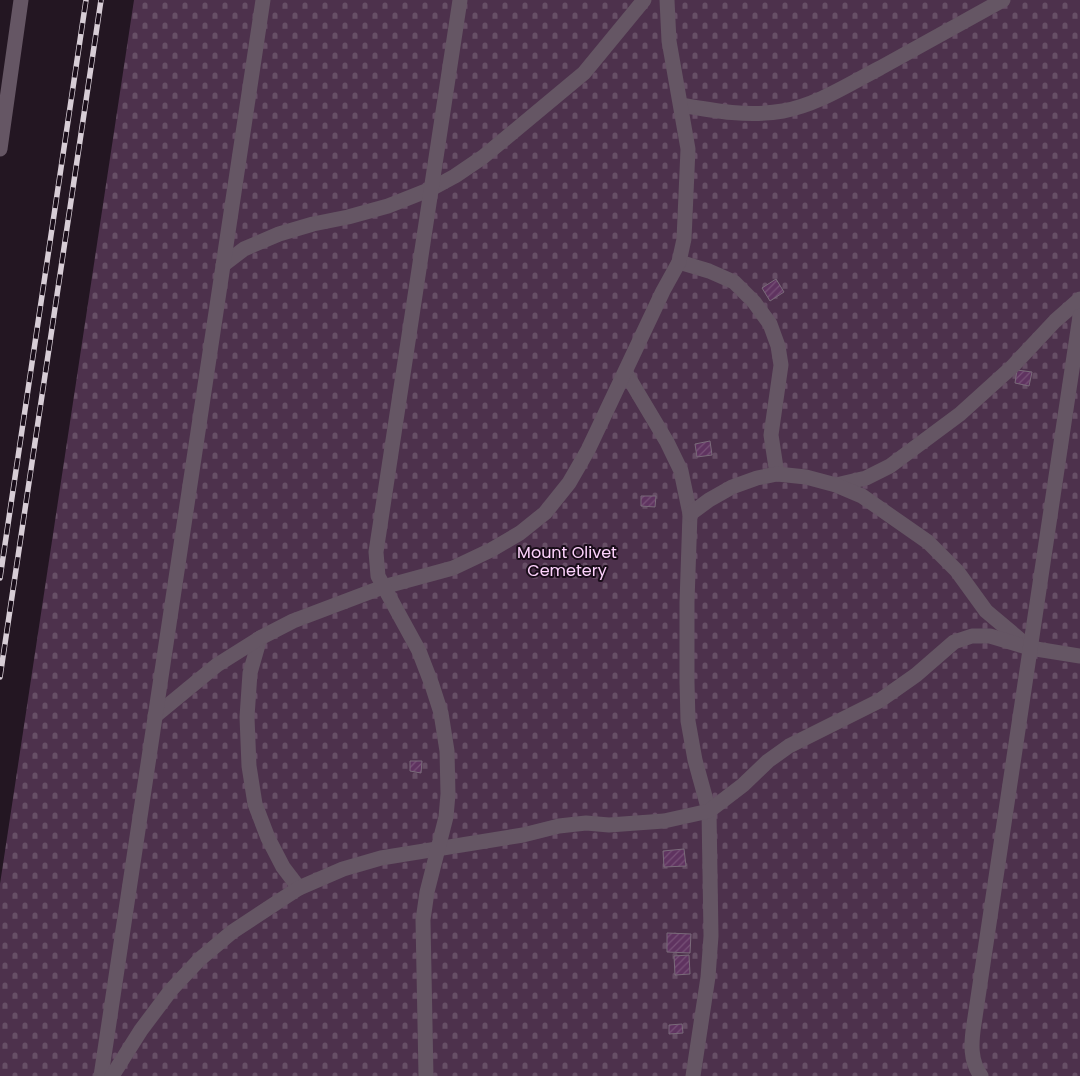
<svg xmlns="http://www.w3.org/2000/svg" width="1080" height="1076" font-family="Poppins,sans-serif">
  <defs>
    <pattern id="cemetery-stones" width="16" height="16" patternUnits="userSpaceOnUse" patternTransform="scale(1.25)"><rect width="16" height="16" fill="#4d314c"/><path d="M2 7V4a2 2 0 0 1 4 0v3zM10 15v-3a2 2 0 0 1 4 0v3z" fill="#674f66"/></pattern>
    <pattern id="building-hatch" width="6" height="6" patternUnits="userSpaceOnUse" patternTransform="scale(1.25)"><rect width="6" height="6" fill="#5f3360"/><path d="M-1 1l2-2M0 6l6-6M5 7l2-2" fill="none" stroke="#775177"/></pattern>
  </defs>
  <rect width="100%" height="100%" fill="#231622"/>
  <!-- cemetery -->
  <polygon fill="url(#cemetery-stones)" points="134,0 1080,0 1080,1076 0,1076 0,884"/>
  <!-- building -->
  <g fill="url(#building-hatch)" stroke="#7a6b7a">
    <polygon points="776,279 784,292 770,301 762,288"/>
    <polygon points="1017,370 1032,372 1029,386 1015,383"/>
    <polygon points="710,441 712,455 697,457 695,444"/>
    <polygon points="641,496 656,496 655,507 641,506"/>
    <polygon points="410,761 422,761 421,773 410,771"/>
    <polygon points="684,849 686,866 664,867 663,851"/>
    <polygon points="667,933 691,934 690,953 667,952"/>
    <polygon points="689,955 690,974 675,975 674,956"/>
    <polygon points="682,1024 683,1033 669,1034 669,1025"/>
  </g>
  <g fill="none" stroke-linecap="round" stroke-linejoin="round">
    <!-- minor -->
    <g stroke="#655664" stroke-width="15">
      <path d="M681 105C715 111 749 117 783 111 817 105 849 84 880 68 921 45 962 23 1003 0"/>
      <polyline points="0,149 21,0"/>
      <polyline points="679,262 709,271 734,282 754,302 770,324 778,346 781,365 771,435 777,474"/>
      <polyline points="223,265 244,249 279,234 313,224 348,217 388,206 431,189 455,176 483,157 584,73 644,0"/>
      <polyline points="626,373 667,442 681,471 690,514 687,602 687,682 688,721 695,760 709,811 711,936 708,977 693,1076"/>
      <polyline points="836,485 866,478 890,466 960,414 1012,367 1055,321 1080,299"/>
      <polyline points="690,514 709,500 732,487 757,478 777,474 806,477 836,485 862,496 928,542 957,571 986,611 1030,648 1080,656"/>
      <polyline points="260,638 250,673 247,717 249,766 255,804 268,838 283,867 299,888"/>
      <polyline points="155,716 217,665 260,638 293,621 383,587 453,568 491,550 520,533 545,513 569,483 588,450 663,291 679,262 684,239 688,149 669,41 667,0"/>
      <polyline points="101,1076 263,0"/>
      <polyline points="112,1076 141,1030 171,990 200,959 232,932 299,888 343,869 381,858 523,835 559,826 586,823 609,825 664,821 709,811 743,785 768,761 789,746 879,701 916,675 954,642 972,636 990,636 1030,648"/>
      <polyline points="426,1076 423,920 427,892 446,817 448,794 447,751 441,713 432,685 419,651 378,576 376,552 460,0"/>
      <path d="M981 1076C970 1061 971 1043 974 1024L1080 316"/>
    </g>
    <!-- rail casing -->
    <g stroke="#d7cdd6" stroke-width="5.5">
      <g id="rail">
        <polyline points="0,578 86,0"/>
        <polyline points="0,677 101,0"/>
      </g>
    </g>
    <!-- rail -->
    <use href="#rail" stroke="#190d19" stroke-width="4" stroke-dasharray="11" stroke-linecap="butt"/>
  </g>
  <g text-anchor="middle" dominant-baseline="central" stroke-width="4" stroke-linejoin="round" paint-order="stroke">
    <!-- park labels -->
    <g font-size="16" fill="#fed3fd" stroke="#190d19">
      <text x="567" y="552">Mount Olivet<tspan x="567" dy="18">Cemetery</tspan></text>
    </g>
  </g>
</svg>
